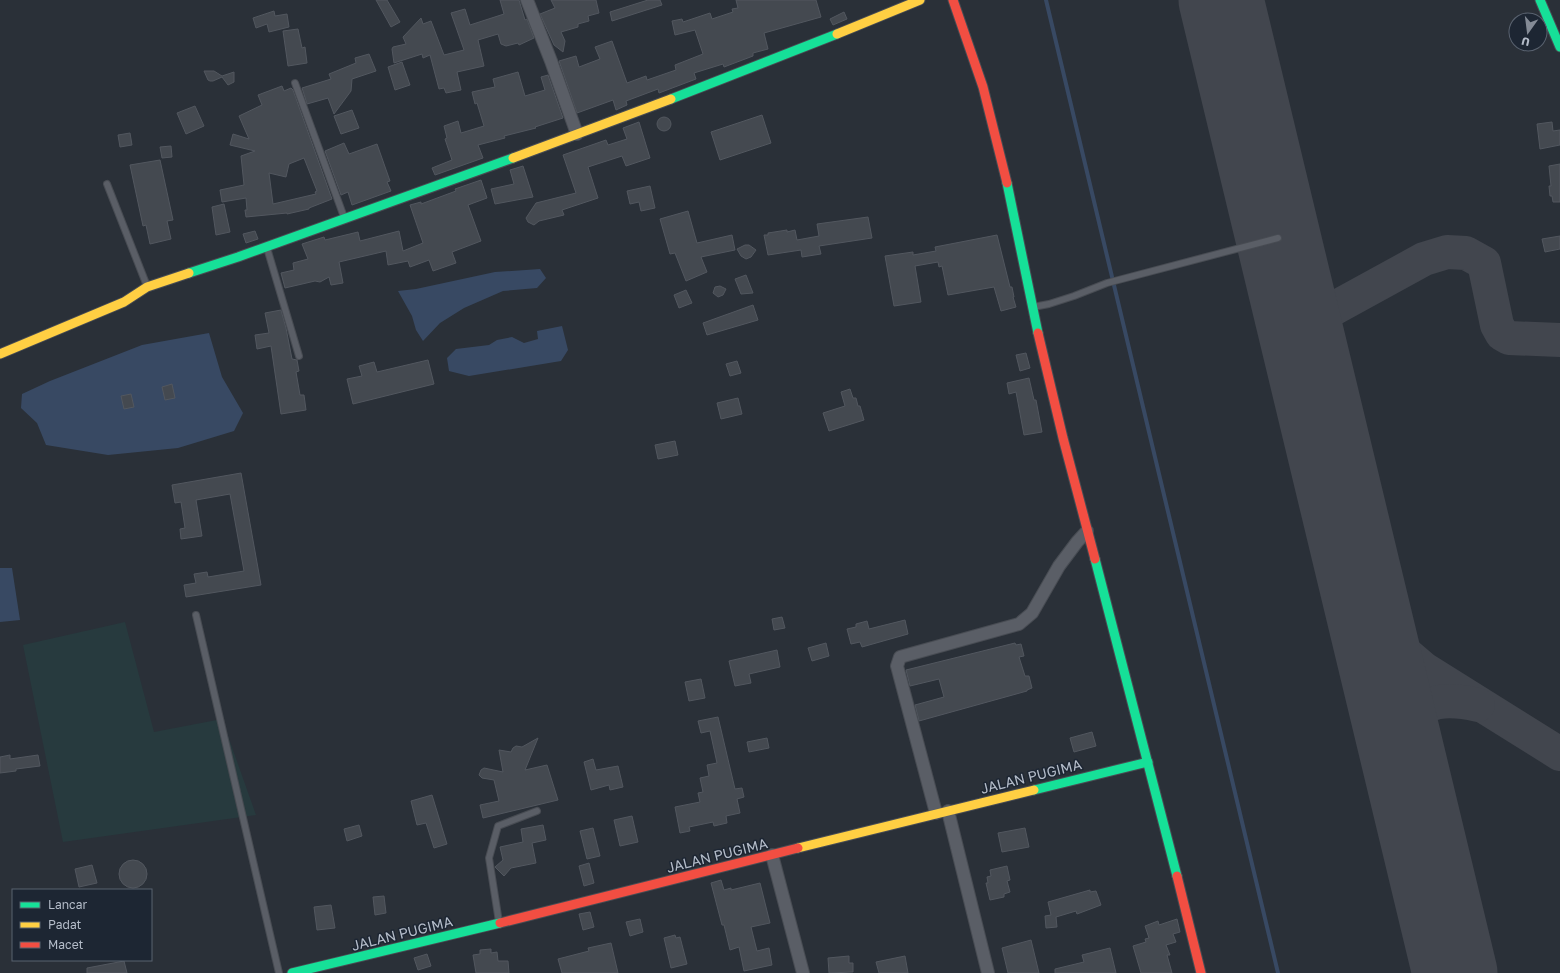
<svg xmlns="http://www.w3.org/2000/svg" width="1560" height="973" font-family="'Golos Text',sans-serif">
  <rect width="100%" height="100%" fill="#2a3038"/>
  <!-- green -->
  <polygon fill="#273a3e" points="125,622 154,732 222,719 256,815 63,842 23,645"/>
  <!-- water -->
  <g fill="#384963">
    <polygon points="540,269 546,278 537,288 503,291 464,308 440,323 423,341 416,330 412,316 398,291 416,289 495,272"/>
    <polygon points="562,326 568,350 561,361 469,376 449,371 447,358 456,349 489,345 497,340 512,337 524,343 538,339 537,331"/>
    <polygon points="209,333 222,377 243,413 234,431 178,448 108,455 46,445 37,423 21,408 22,394 50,381 142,345"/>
    <polygon points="0,568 12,568 20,620 0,622"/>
  </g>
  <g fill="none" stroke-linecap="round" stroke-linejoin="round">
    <!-- stream -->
    <polyline stroke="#384963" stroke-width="4" points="1046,0 1278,973"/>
    <!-- taxiway -->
    <g stroke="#42464e" stroke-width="34">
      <polyline points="1300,327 1424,259 1447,252 1466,253 1484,263 1497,325 1502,334 1509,338 1560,340"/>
      <polyline points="1367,605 1397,646 1424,669 1560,754"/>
      <path d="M1404 760C1404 749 1403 736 1408 726 1420 697 1452 699 1478 705"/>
    </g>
    <!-- runway -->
    <polyline stroke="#42464e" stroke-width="85" points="1221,0 1455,973"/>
  </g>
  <!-- building -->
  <g fill="#444950" stroke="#52575f" fill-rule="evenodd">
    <polygon points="376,0 387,0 400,22 391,27"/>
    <polygon points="500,0 519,0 525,20 527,19 534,38 519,45 518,43 506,46 501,44 498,34 478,40 484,66 457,72 461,90 446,93 444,88 439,89 430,55 423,58 422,54 394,63 392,49 393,47 406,44 403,37 421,18 423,24 431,21 444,55 464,50 451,13 465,9 470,25 504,14"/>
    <polygon points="551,0 596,0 599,13 588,16 589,21 578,24 578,27 561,32 565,41 563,52 554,45 540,14 555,8"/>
    <polygon points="648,0 660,0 662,5 612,21 610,12"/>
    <polygon points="736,0 816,0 821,17 764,33 768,49 753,53 753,56 724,67 723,64 694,73 696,79 659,93 658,89 626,101 627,105 616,110 613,100 577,113 559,61 576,56 579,67 600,59 595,47 612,41 627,83 646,76 647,80 676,70 675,65 703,54 695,30 675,35 672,21 682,19 683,22 710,13 712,19 733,12 732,9 738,8"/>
    <polygon points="274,11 275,16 287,14 289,27 269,32 267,24 256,28 253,18"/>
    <polygon points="844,12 847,19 833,25 830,19"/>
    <polygon points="298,29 302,48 305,47 307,63 288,66 283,31"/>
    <polygon points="369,54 376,71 352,79 351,91 334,114 328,98 307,104 302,88 331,79 329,74 356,63 355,58"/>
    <polygon points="402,62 410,85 395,90 388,67"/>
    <polygon points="204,71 214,71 222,76 234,72 234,82 228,85 222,77 213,81 210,81 208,80"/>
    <polygon points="518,72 525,96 545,90 541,77 548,75 563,118 535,127 536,128 504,136 505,138 478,145 483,158 435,175 432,168 452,160 445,139 447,138 444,126 458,121 461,133 484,126 477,103 475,104 472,92 495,87 493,79"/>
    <path d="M282 86 284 91 291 88 293 90 332 199 309 208V209L287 214V213L246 217 245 210H247L246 198 222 202 220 190 244 185 241 156 255 151 230 145 233 134 249 139 239 116 262 105 258 95ZM304 158 317 191 315 192 316 194 273 204 269 173 286 177 289 164Z"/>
    <polygon points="195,106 204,126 186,134 177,113"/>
    <polygon points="352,110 359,128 341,134 334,116"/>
    <polygon points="762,115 771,143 720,160 711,132"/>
    <circle cx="664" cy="124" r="7"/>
    <polygon points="639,122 650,158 626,166 622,156 588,167 598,198 562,210 564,215 539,221 534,225 528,222 526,218 536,203 576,193 563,155 606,140 608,145 627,139 623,128"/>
    <polygon points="1552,122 1553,131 1560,130 1560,145 1540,149 1537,124"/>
    <polygon points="130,133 132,145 120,147 118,135"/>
    <polygon points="344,143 349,154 377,144 390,181 387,182 391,191 352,205 348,192 341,195 325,151"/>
    <polygon points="171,146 172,157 162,158 160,147"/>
    <polygon points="160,160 173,220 167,221 171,239 150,244 146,225 143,226 130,165"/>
    <polygon points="1560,164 1560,202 1553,202 1552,196 1550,196 1549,186 1551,186 1549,166"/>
    <polygon points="523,166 533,197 495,204 491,189 514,184 510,170"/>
    <polygon points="481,180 487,198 468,205 481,241 452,252 456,263 433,271 429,260 410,267 408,261 388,265 386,251 339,262 343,283 331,285 329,277 320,282 315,281 285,288 281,273 294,270 293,263 308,259 302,244 324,237 325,240 358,232 360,241 399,231 403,251 423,243 410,205 421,202 421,204 456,191 455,189"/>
    <polygon points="650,186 655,208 641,211 639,202 630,204 627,191"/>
    <polygon points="224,204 230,232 216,235 212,207"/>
    <polygon points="688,211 697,243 732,235 735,250 701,257 707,272 686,281 675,253 670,254 660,219"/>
    <polygon points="868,217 872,238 819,246 821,254 802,257 801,250 768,255 764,235 768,235 768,233 787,230 787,232 795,230 797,240 819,236 817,224"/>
    <polygon points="255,231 258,239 246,243 243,234"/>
    <polygon points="997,235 1010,287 1012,287 1014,297 1013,297 1016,307 1001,311 994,287 948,295 942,266 939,267 938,262 915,266 921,302 894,306 885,256 913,252 913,255 936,251 935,247"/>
    <polygon points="1560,236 1560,249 1545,252 1542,239"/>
    <polygon points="745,245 749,245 756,250 751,257 746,259 741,256 737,249"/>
    <polygon points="746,275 753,293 741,294 735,279"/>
    <polygon points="720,286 726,289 723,295 718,297 713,293 715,287"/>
    <polygon points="686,290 692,303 679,308 674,295"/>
    <polygon points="753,305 758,320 707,335 703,323"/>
    <polygon points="281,310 286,328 292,359 297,360 299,371 296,372 300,395 304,395 306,410 281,414 271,346 257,349 255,335 269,333 265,313"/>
    <polygon points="1026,353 1030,368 1020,371 1016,355"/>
    <polygon points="428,360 434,384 353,404 347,379 362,376 359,366 374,362 377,372"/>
    <polygon points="737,361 741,373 730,376 726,364"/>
    <polygon points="1029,378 1034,400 1036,400 1042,432 1024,435 1016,392 1009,394 1007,383"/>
    <polygon points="172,384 175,398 165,400 162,387"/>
    <polygon points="850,389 853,398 856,398 858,406 860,406 864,420 829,431 823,413 845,406 841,392"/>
    <polygon points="131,394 134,407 124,409 121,396"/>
    <polygon points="738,398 742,414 721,419 717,403"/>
    <polygon points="675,441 678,455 658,459 655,445"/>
    <polygon points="241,473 261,585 186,597 184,585 196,583 194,574 207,572 208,577 244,571 230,494 196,500 202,536 181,539 180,529 185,528 181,502 175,503 172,485"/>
    <polygon points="782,617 785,628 774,630 772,619"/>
    <polygon points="905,620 908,634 862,647 860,642 851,644 847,629 856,627 856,624 867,621 869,629"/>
    <polygon points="826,643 829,656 812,661 808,648"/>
    <polygon points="1015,643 1016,645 1021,644 1024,656 1019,657 1025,676 1029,676 1032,688 1027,690 1027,691 919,721 915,705 944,697 939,679 910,686 906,670"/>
    <polygon points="777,650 780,667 749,674 751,683 735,686 729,661"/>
    <polygon points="701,679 705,698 689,701 685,682"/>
    <polygon points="718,717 735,789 742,788 744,797 737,799 740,813 726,816 727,823 714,826 713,822 689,827 690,831 680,833 675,807 700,802 698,793 703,792 700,778 709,776 707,765 717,763 710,731 701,733 698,721"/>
    <polygon points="1092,732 1096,746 1074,752 1070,738"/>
    <polygon points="538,738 525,770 547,765 558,800 483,818 480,805 499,801 494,780 482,778 479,775 481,770 484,768 503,772 499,750 511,752 513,748 516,746 522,747"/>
    <polygon points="767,738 769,748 749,752 747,742"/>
    <polygon points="10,755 10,759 38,755 40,766 16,769 16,771 0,773 0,757"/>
    <polygon points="593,759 596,770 618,766 623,787 610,790 609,785 591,790 584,762"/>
    <polygon points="432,795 447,844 434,848 426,823 417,825 411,801"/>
    <polygon points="632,816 638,842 620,846 614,820"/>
    <polygon points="359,825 362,836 347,841 344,829"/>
    <polygon points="543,825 546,840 532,843 536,863 511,868 504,876 495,867 503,860 500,847 523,842 521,829"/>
    <polygon points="593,828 600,856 587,859 580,831"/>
    <polygon points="1025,828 1029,847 1002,852 998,833"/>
    <circle cx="133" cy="874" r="14"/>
    <polygon points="589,863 594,883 584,886 579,866"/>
    <polygon points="92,865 97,883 79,887 75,869"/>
    <polygon points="1007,866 1010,880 1007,881 1010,892 1004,894 1004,897 990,900 986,883 988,883 987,877 991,876 990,870"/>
    <polygon points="721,880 724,890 731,888 731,890 760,883 770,923 751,927 757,951 769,948 772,965 744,971 739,947 730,950 724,925 722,925 711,883"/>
    <polygon points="1090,890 1090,892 1096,891 1101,905 1077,914 1076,911 1056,917 1057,927 1046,928 1045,916 1051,915 1048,902"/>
    <polygon points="384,896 386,913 375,915 373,897"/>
    <polygon points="331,905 335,928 317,930 314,907"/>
    <polygon points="590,912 594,927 583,930 579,914"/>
    <polygon points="640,919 643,932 630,936 626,922"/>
    <polygon points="1177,919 1180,932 1173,934 1176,942 1166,945 1170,955 1167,955 1172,973 1141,973 1133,946 1146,942 1145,939 1149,938 1145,926 1158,921 1159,925"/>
    <polygon points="675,935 676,938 680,937 687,964 671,968 664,938"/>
    <polygon points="1031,940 1039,973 1008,973 1002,948"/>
    <polygon points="611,943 618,973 562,973 558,959 589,951 588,948"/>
    <polygon points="1110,948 1116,973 1055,973 1055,969 1084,962 1082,955"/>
    <polygon points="491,949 491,953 497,952 498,961 508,961 509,973 476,973 473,955 480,954 480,950"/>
    <polygon points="427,954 431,966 418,970 414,958"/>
    <polygon points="849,956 849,963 853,963 853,972 829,973 828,958"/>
    <polygon points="905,956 908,973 879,973 876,962"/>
    <polygon points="124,961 127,973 87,973 87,968"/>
  </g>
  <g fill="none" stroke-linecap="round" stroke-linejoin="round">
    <!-- lane casing -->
    <g stroke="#484c53" stroke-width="8">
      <g id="lane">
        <polyline points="295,83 344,217"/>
        <polyline points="107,184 147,286"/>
        <polyline points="267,248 299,356"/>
        <polyline points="1033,307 1049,304 1074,296 1107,283 1278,238"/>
        <polyline points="196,615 279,973"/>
        <polyline points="499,922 489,858 498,826 537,811"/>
      </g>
    </g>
    <!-- street casing -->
    <g stroke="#484c53" stroke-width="14">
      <g id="street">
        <polyline points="527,0 551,61 577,134"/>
        <polyline points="948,811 988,973"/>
        <polyline points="936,813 897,666 900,657 1019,624 1032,613 1059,566 1077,542 1087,531"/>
        <polyline points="772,855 803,973"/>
      </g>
    </g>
    <!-- fast casing -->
    <g stroke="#484c53" stroke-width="11">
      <g id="fast">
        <polyline points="1540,0 1560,47"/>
        <polyline points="671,99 837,34"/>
        <polyline points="1007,183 1038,333"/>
        <polyline points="189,273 238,257 513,158"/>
        <polyline points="1095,559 1177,876"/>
        <polyline points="1034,790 1148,762"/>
        <polyline points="292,973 500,923"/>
      </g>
    </g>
    <!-- slow casing -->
    <g stroke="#484c53" stroke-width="11">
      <g id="slow">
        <polyline points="837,34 920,0"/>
        <polyline points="513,158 671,99"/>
        <polyline points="0,354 124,302 147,287 189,273"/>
        <polyline points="798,848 1034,790"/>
      </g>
    </g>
    <!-- jam casing -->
    <g stroke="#484c53" stroke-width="11">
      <g id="jam">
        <polyline points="953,0 983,87 1007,183"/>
        <polyline points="1038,333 1063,438 1095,559"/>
        <polyline points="1177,876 1201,973"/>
        <polyline points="500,923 798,848"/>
      </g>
    </g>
    <!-- lane -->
    <use href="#lane" stroke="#5a5e66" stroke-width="6"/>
    <!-- street -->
    <use href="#street" stroke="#5a5e66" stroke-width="12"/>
    <!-- fast -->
    <use href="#fast" stroke="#16e098" stroke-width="9"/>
    <!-- slow -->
    <use href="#slow" stroke="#ffcf43" stroke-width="9"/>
    <!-- jam -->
    <use href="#jam" stroke="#f24e42" stroke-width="9"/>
  </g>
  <g text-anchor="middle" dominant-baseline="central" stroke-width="3" stroke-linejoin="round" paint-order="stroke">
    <!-- street labels -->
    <g font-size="14" fill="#b4bcc9" stroke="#1d2633">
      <text transform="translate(1031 776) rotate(-14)">JALAN PUGIMA</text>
      <text transform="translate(717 855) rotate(-14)">JALAN PUGIMA</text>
      <text transform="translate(402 933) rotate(-14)">JALAN PUGIMA</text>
    </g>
  </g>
  <!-- legend -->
  <rect x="12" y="889" width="140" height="72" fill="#1d2633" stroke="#59626f"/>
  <rect x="20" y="902" width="20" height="6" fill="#16e098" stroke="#59626f"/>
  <text x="48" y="909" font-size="12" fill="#b4bcc9">Lancar</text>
  <rect x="20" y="922" width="20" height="6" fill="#ffcf43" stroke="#59626f"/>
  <text x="48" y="929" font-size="12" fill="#b4bcc9">Padat</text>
  <rect x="20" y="942" width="20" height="6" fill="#f24e42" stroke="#59626f"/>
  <text x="48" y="949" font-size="12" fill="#b4bcc9">Macet</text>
  <!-- north arrow -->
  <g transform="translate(1528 32) rotate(194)"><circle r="19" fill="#1d2633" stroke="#59626f"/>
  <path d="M0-3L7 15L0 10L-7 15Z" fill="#848b96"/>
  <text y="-6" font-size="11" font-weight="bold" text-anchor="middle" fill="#b4bcc9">U</text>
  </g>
</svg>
